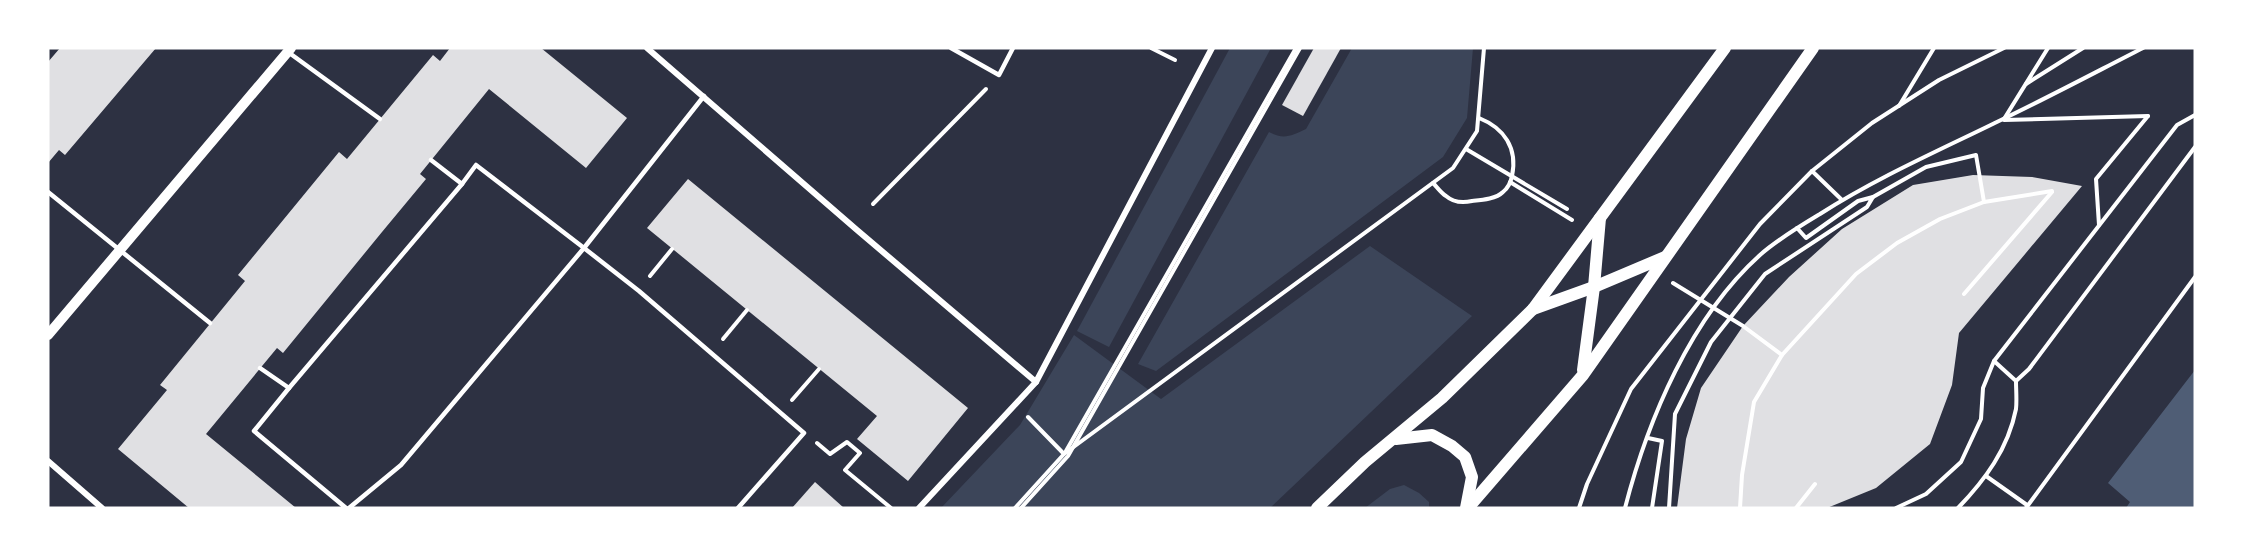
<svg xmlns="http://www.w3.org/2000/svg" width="2243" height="556" font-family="'Exo 2',sans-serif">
  <rect width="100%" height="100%" fill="#2d3142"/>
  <!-- green -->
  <g fill="#3c4559">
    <polygon points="1230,48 1271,48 1109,347 1077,331"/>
    <path d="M1352 48H1473L1467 118 1443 157 1156 371 1138 364 1269 132C1284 140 1291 136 1306 129Z"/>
    <polygon points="1370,246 1472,316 1270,508 941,508 1020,425 1074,335 1161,399"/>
    <polygon points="1404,485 1419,493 1429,502 1429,508 1365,508 1390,489"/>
  </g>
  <!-- water -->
  <polygon fill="#4f5d75" points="2195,370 2195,508 2126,508 2130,502 2108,483"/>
  <!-- building -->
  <g fill="#e0e0e3">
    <polygon points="60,48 156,48 65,155 59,150 48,163 48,62"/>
    <polygon points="450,48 541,48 627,118 586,168 489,89 420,174 426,179 382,232 283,353 277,348 206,434 296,508 189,508 118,449 167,390 160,385 245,281 238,275 339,152 347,159 433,55 440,61"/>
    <polygon points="1314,48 1341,48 1303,116 1282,105"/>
    <polygon points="1973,175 2032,177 2082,186 1959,333 1952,385 1930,444 1876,488 1827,508 1677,508 1686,439 1701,388 1743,326 1789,277 1842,229 1913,185"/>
    <polygon points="688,179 968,408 908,481 857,439 877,416 647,228"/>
    <polygon points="815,482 844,508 792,508"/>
  </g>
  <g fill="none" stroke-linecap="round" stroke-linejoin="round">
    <!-- path -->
    <g stroke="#fff" stroke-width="4">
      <polyline points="1151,48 1175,60"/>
      <polyline points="2026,84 2083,48"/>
      <polyline points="1899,106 1934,48"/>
      <polyline points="2004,119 2048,48"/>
      <polyline points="2004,120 2148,116"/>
      <polyline points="1466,149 1567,209"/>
      <polyline points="1812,171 1842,200"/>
      <polyline points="1510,182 1572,220"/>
      <path d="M1433 183C1437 187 1441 193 1446 196 1454 203 1463 203 1472 201 1482 200 1496 199 1503 192 1508 188 1511 181 1512 176 1518 148 1504 128 1479 118"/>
      <polyline points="1873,197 1926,167 1976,155 1984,202"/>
      <polyline points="873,204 986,89"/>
      <polyline points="2099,225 2096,179 2148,116"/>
      <polyline points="650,276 672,249"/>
      <polyline points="1673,283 1743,326 1782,355 1856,274 1897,243 1940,219 1984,202 2052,191"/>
      <polyline points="1964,294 2052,192"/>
      <polyline points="723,339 747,310"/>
      <polyline points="1994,361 2016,381"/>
      <polyline points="792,400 819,369"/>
      <polyline points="1648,438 1662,441 1652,508"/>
      <polyline points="817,443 830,454 847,442 860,453 845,470 891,508"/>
      <polyline points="1066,451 1296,48"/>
      <polyline points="1064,454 1453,168 1477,131 1484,48"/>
      <polyline points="1986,476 2027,505"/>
      <polyline points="1015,508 1064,454 1028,417"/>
      <polyline points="1021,508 1068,456 1300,48"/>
      <polyline points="1579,508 1587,484 1631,389 1760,224 1812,171 1872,123 1939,80 2004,48"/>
      <path d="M1625 508C1648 419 1691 317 1760 255 1778 239 1800 226 1820 214 1878 177 1940 150 2001 120 2049 97 2096 72 2143 48"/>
      <polyline points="1669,508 1675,414 1711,342 1765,274 1867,207 1873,197 1858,201 1806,238 1797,228"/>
      <polyline points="1740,508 1742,475 1754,402 1782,355"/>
      <polyline points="1796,508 1815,484"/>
      <polyline points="1896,508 1926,494 1961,462 1981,419 1983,388 1994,361 2177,125 2195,115"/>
      <path d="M1958 508C1985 480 2008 449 2016 409 2017 400 2016 390 2016 381L2029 369 2195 147"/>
      <polyline points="2026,508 2195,277"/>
    </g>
    <!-- service -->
    <g stroke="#fff" stroke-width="4.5">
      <polyline points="951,48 999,75 1013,48"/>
      <polyline points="288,52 380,119"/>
      <polyline points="704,96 584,248 639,291 804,433 738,508"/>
      <polyline points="48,192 210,323"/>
      <polyline points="260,368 289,388 462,184"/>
      <polyline points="289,388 254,431 346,508"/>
      <polyline points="349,508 401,465 584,248 476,165 462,184 431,160"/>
    </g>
    <!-- minor -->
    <g stroke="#fff" stroke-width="6">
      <polyline points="647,48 857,230 1036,382"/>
      <polyline points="48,461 102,508"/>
      <polyline points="919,508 1036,382 1212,48"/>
    </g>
    <!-- tertiary -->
    <polyline stroke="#fff" stroke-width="10" points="48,335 291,48"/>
    <!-- secondary -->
    <g stroke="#fff" stroke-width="12">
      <polyline points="1533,309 1594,287 1665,257"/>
      <polyline points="1583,370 1594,287 1600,218"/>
      <polyline points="1396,439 1432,435 1452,446 1465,457 1472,477 1466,508"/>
      <polyline points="1317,508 1365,462 1442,398 1533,309 1725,48"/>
      <polyline points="1468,508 1583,375 1813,48"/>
    </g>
  </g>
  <!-- border -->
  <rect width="2243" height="556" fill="none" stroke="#ffffff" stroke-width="99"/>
</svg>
